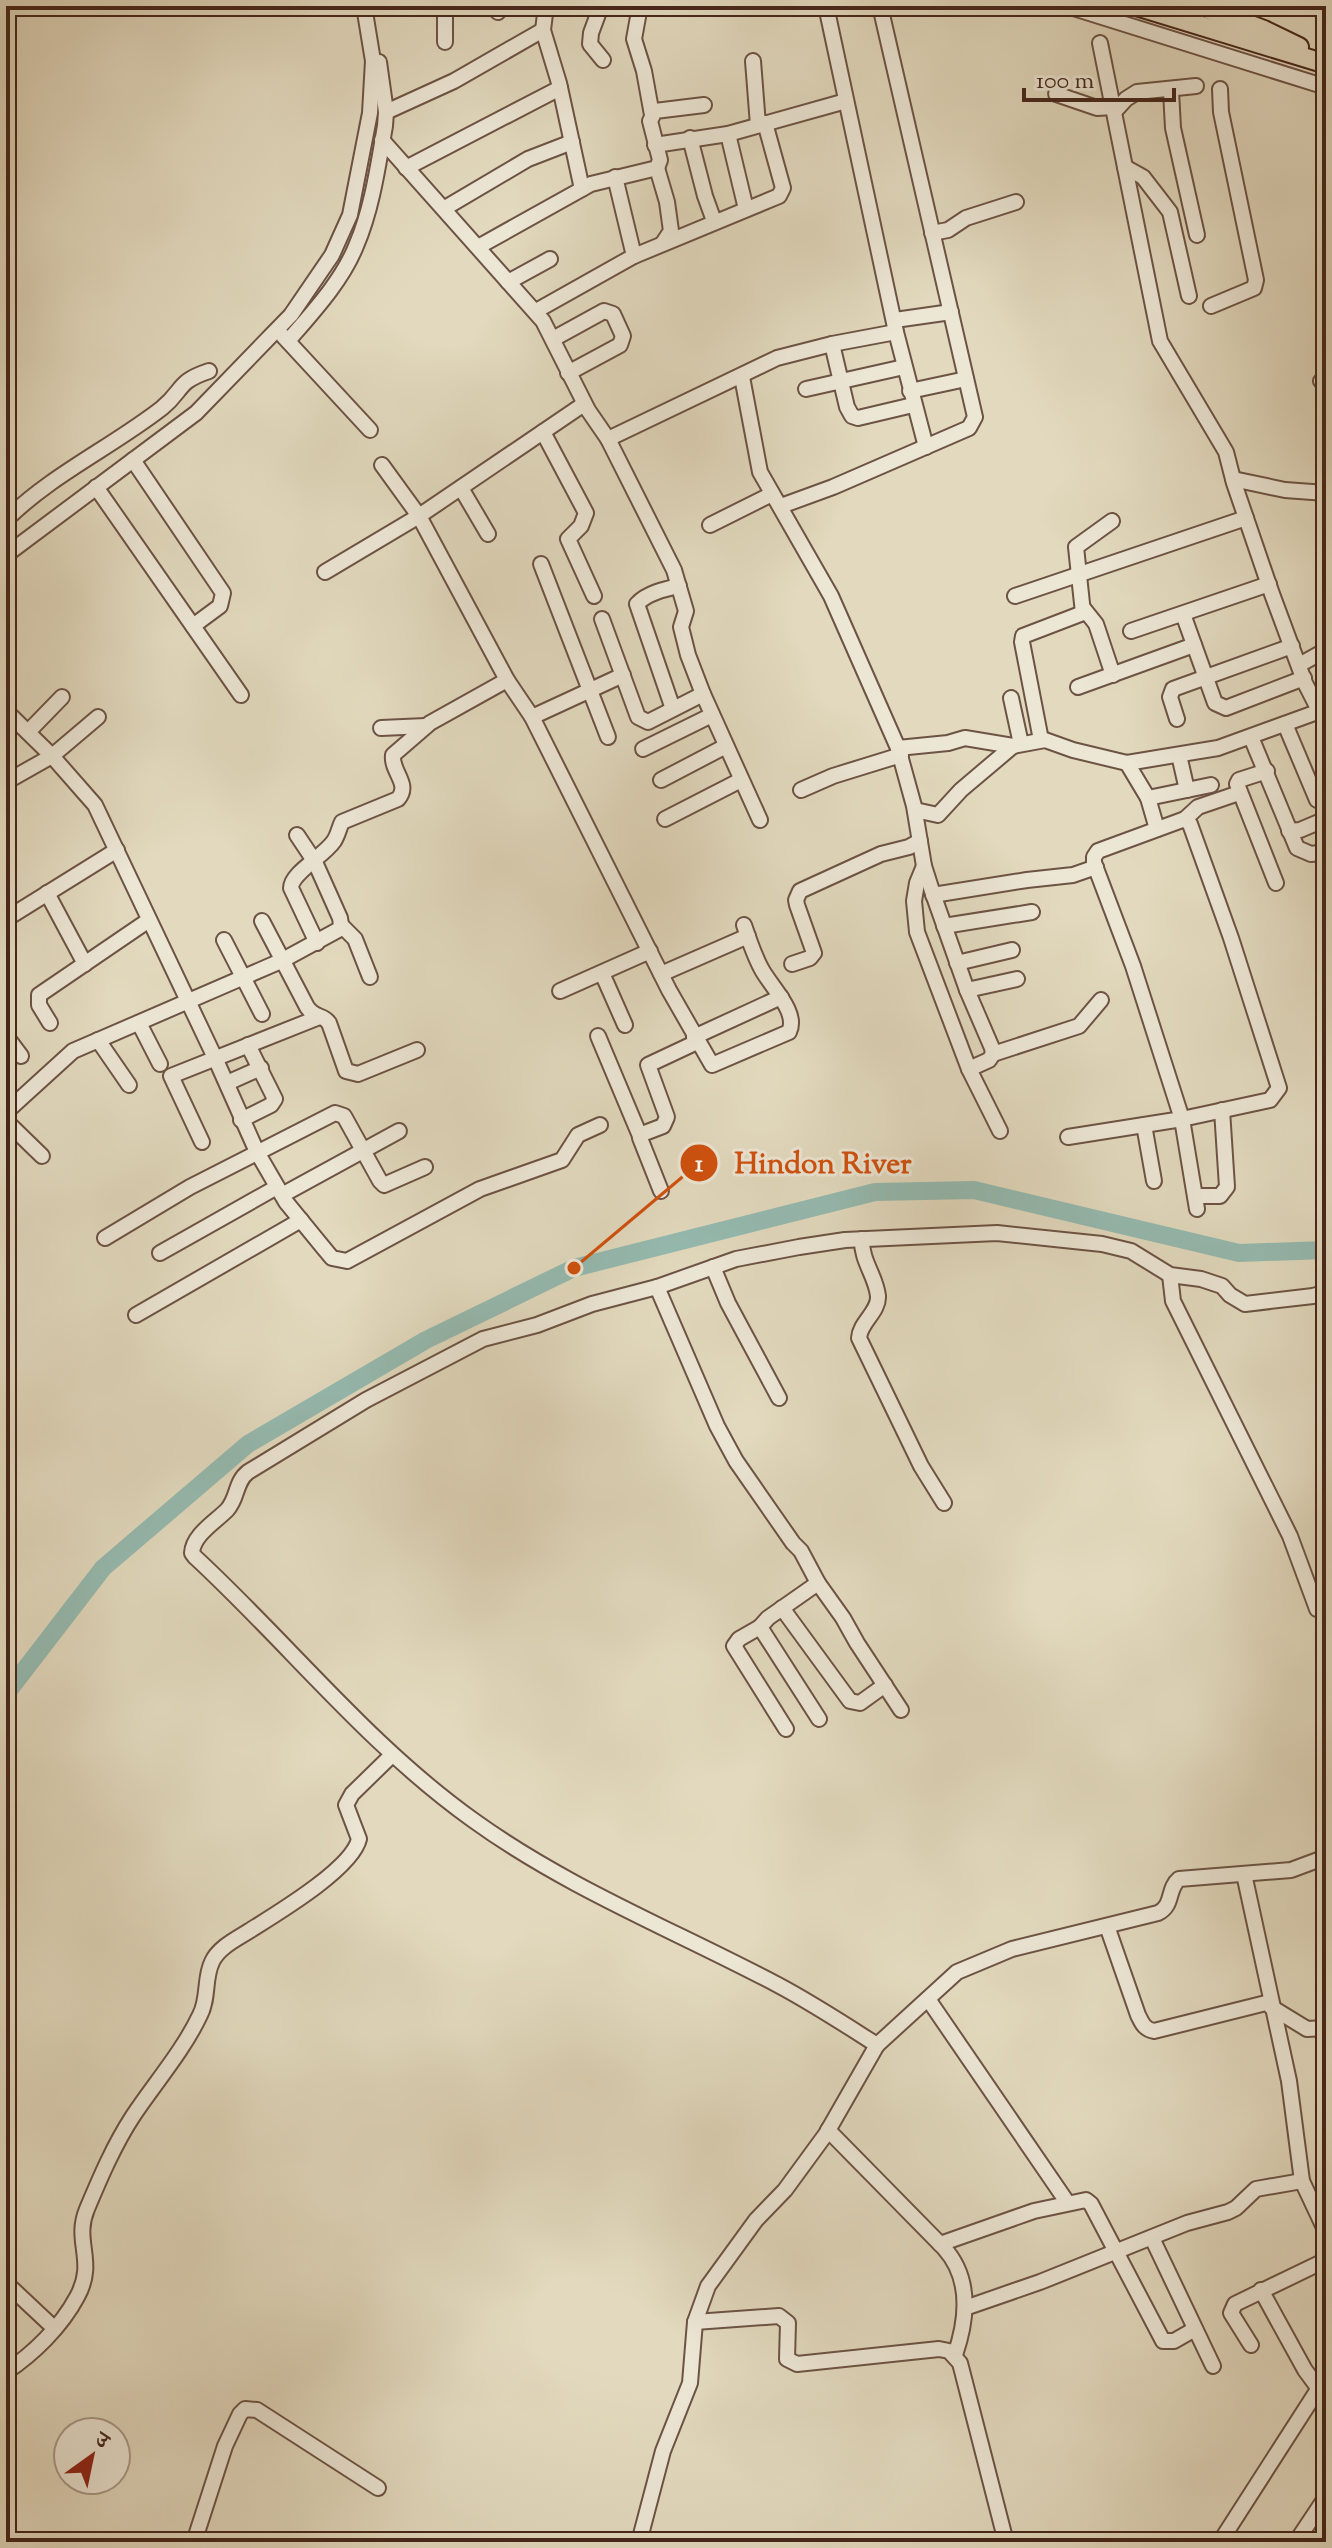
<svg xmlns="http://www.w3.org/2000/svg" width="1332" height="2548" font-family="'Sorts Mill Goudy','Noto Serif Devanagari',serif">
  <rect width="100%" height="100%" fill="#e2d9be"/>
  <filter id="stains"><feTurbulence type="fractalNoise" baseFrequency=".0025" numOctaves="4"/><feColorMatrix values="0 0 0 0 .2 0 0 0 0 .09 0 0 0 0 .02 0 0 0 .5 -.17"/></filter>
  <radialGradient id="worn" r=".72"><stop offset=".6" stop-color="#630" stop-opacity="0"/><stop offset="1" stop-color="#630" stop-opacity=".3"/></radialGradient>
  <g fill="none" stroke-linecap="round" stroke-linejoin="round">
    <!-- river -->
    <polyline stroke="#95bab0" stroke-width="18" points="6,1694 103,1568 248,1444 426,1340 574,1268 875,1192 974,1190 1239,1253 1326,1250"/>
    <!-- minor casing -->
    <g stroke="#6d5344" stroke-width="18">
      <g id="minor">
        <polyline points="497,6 498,12"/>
        <polyline points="546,6 543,30 559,83 582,189"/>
        <polyline points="601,6 591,33 590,44 603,60"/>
        <polyline points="640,6 634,39 644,71 652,115"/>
        <polyline points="826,6 896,332 926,447"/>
        <polyline points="1067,6 1326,87"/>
        <polyline points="445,42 445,6"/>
        <polyline points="1100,43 1160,341 1226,452 1234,483 1272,594 1305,683 1326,724"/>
        <polyline points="753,61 758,125"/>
        <polyline points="1171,91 1173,128 1197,235"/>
        <polyline points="1056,94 1097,108 1114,107"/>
        <polyline points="1115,111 1126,99 1137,92 1196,86"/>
        <polyline points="386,112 454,81 543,30"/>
        <polyline points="728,134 746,209"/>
        <polyline points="690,138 705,196 714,221"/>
        <polyline points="382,140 543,321 588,410 608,439 674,570 686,611 681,627 688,655 703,694 760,820"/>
        <polyline points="655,145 728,134 846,101"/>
        <polyline points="1125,167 1143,177 1170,212 1189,296"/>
        <polyline points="406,168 560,88"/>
        <polyline points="657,168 667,202 671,231 663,243"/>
        <polyline points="615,177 634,256"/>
        <polyline points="445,208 528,159 572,142"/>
        <polyline points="932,233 948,230 966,218 1016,202"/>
        <polyline points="478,247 591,184 657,168 660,160 650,121 655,111 704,105"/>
        <polyline points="508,282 550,259"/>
        <polyline points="1211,306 1254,288 1256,280 1221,112 1220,89"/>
        <polyline points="536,311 634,256 779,196 783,188 765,123"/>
        <polyline points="895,320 951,312"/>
        <polyline points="283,336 370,430"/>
        <polyline points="553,339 604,311 613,314 623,336 620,345 568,373"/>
        <path d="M288 341C313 312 342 281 356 246 372 209 378 166 385 126L386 112 379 62"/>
        <polyline points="832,344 847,407 852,416 858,418 913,405"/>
        <polyline points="742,377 760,472 831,596 898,748 914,806 924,866 932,891 967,990 992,1048 993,1054 989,1060 969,1069"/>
        <polyline points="1321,381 1326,379"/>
        <polyline points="806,389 904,367"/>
        <polyline points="910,391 966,379"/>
        <polyline points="543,432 586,513 581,526 568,539 594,596"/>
        <polyline points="608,439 777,358 832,344 896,332"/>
        <polyline points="133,460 223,593 220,606 193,626"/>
        <path d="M382 465 419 516 507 680 532 717 669 990 712 1065 789 1032C799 1012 770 986 761 968 754 955 749 940 744 925"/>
        <polyline points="1233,479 1285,490 1326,493"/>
        <polyline points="96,487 241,695"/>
        <polyline points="461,488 488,534"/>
        <polyline points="781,506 833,487 969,428 975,417 880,6"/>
        <path d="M6 520C51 475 112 447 162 408 184 390 176 382 209 371"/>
        <polyline points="710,525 772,494"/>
        <polyline points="6,555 196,413 291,315 332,255 350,215 370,113 373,61 364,6"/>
        <polyline points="541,564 608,737"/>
        <polyline points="325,572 419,516 584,404"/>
        <polyline points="1015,596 1246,518"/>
        <polyline points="1084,609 1096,624 1113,675"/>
        <polyline points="1183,614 1215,703 1226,708 1304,678"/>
        <polyline points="602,619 638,717 648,722 703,694"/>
        <polyline points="1131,631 1269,584"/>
        <polyline points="1299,665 1326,650"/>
        <polyline points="1078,687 1194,645"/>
        <polyline points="1011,698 1021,744"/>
        <path d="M673 709 637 604C647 593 665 589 679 586"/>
        <polyline points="6,711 52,756 95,805 216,1060 257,1152 286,1202 322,1246 332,1258 347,1261 480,1189 562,1160 578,1135 600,1125"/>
        <polyline points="532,717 623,675"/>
        <polyline points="1177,719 1170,697 1173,689 1292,646"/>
        <polyline points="1285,724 1317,800"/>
        <polyline points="381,728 426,726"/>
        <polyline points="28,732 62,697"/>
        <polyline points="1251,737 1297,848 1311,854 1326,852"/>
        <polyline points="1041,740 1022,642 1023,636 1083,613 1076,547 1112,521"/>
        <polyline points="898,748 948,743 965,738 1013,746 1045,740 1073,750 1127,763 1218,748 1320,711"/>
        <polyline points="643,749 712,715"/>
        <polyline points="1179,755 1187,790"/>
        <polyline points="1127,763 1148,798 1211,785"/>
        <polyline points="1267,771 1239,780 1237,784 1276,883"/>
        <polyline points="661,780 726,746"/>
        <polyline points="6,782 52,756 98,717"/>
        <polyline points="801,790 833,776 901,755"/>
        <polyline points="1148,798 1157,829"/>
        <polyline points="915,810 938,815 961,790 1013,746"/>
        <polyline points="665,819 741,780"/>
        <polyline points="1185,819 1198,807 1239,793"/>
        <polyline points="1289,831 1300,830 1326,819"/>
        <polyline points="924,866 917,883 914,901 917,932 969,1069 1000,1131"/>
        <polyline points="47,893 85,964"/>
        <polyline points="933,895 1027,880 1073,875 1096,867"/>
        <polyline points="6,919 117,850"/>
        <path d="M262 921 307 1007C315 1019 323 1014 329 1023L346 1071 358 1074 417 1050"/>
        <polyline points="341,925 355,939 370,977"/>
        <polyline points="944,926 1032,912"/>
        <polyline points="224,940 262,1014"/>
        <path d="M317 943 291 888C291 873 324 856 334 841 338 835 339 828 342 822L398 799C411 784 391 772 393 755L430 723 507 680"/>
        <polyline points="957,963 1012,950"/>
        <polyline points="792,964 810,958 814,953 797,905 796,900 800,891 881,854 909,847 920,841"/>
        <polyline points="602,973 625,1025"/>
        <polyline points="661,974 748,936"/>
        <polyline points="967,990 1017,979"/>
        <polyline points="560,991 650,951"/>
        <polyline points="50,1023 39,1005 39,995 149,920"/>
        <polyline points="139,1023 160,1064"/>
        <polyline points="6,1036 21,1056"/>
        <polyline points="598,1036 640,1136"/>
        <polyline points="694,1037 781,997"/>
        <polyline points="98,1040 129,1085"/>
        <polyline points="993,1054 1079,1026 1101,1000"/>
        <polyline points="227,1083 261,1068"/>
        <polyline points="6,1112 73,1051 281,961 338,930 341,925 340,918 315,862 297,835"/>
        <polyline points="241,1120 271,1105 275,1099 248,1045"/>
        <polyline points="6,1121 42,1156"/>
        <polyline points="1144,1125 1154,1181"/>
        <polyline points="1068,1137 1182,1119 1270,1100 1279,1088 1231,938 1190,824 1185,819 1098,851 1094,857 1094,863 1133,966 1182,1119 1197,1209"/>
        <polyline points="202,1142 171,1076 317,1018"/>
        <polyline points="661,1191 640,1138 642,1134 663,1126 667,1117 648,1065 697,1042"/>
        <polyline points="282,1195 399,1131"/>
        <polyline points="1195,1196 1220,1196 1227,1187 1222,1110"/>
        <polyline points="105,1238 190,1187 335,1113 344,1116 380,1181 384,1185 425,1167"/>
        <path d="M862 1239C861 1261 876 1276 878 1296 879 1312 860 1322 859 1338L921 1466 944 1503"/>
        <polyline points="160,1253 277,1187"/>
        <polyline points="713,1267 728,1303 779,1398"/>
        <polyline points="1170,1275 1173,1301 1290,1536 1317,1609 1326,1611"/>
        <polyline points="657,1287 717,1426 736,1461 793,1543 801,1551 818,1583 843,1618 857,1643 901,1710"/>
        <polyline points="136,1315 301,1220"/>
        <polyline points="818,1583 768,1618 760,1627 819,1719"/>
        <polyline points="782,1608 850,1701 860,1703 885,1685"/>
        <polyline points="760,1627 739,1639 734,1646 786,1729"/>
        <polyline points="1244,1874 1289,2081 1302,2181 1326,2232"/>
        <path d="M1107 1926 1138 2015C1142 2023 1144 2029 1154 2031L1270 2002"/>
        <polyline points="928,1999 1067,2202"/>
        <polyline points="1271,2007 1307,2029 1326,2028"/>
        <path d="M877 2045 957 1972 1012 1949 1158 1913C1174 1905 1167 1889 1179 1879L1291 1870 1326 1857"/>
        <path d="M828 2130 944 2248C972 2279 967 2320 955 2355"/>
        <polyline points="1152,2238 1213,2366"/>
        <polyline points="940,2244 1034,2211 1086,2200 1091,2204 1163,2341 1174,2341 1195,2329"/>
        <polyline points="6,2283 54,2328"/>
        <polyline points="1261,2290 1305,2370 1319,2389"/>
        <polyline points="965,2308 1040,2282 1187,2223 1228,2212 1236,2208 1256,2189 1302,2181"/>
        <polyline points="695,2322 779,2316 788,2323 787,2359 797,2364 939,2349 949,2351 960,2363 1006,2542"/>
        <polyline points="1251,2345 1231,2313 1235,2304 1326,2260"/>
        <path d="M6 2372C33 2354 61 2327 77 2297 97 2261 73 2242 87 2209 100 2178 114 2145 133 2116 155 2083 183 2051 200 2015 209 1998 204 1978 212 1962 218 1948 236 1939 249 1931 276 1914 352 1869 359 1839L346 1805 352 1794 392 1755"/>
        <polyline points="194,2542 225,2446 240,2414 245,2409 257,2410 378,2488"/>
        <path d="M639 2542 663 2451 690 2383 695 2322 708 2286 756 2220 785 2190 826 2134 877 2045C844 2024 812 2003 778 1985 676 1931 567 1888 473 1820 368 1745 289 1644 195 1557L192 1553C193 1535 215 1522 227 1510 238 1498 235 1482 248 1472L366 1400 483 1339 537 1325 592 1304 657 1287 736 1259 799 1247 845 1240 997 1233 1102 1244 1131 1251 1170 1275 1201 1279 1222 1286 1230 1295 1245 1304 1313 1296 1326 1292"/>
        <polyline points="1220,2542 1326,2377"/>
        <polyline points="1296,2542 1326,2497"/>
      </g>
    </g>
    <!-- major casing -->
    <g stroke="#46261b" stroke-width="22">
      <g id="major">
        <polyline points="1136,6 1326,64"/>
        <polyline points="1200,6 1264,30 1299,47"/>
      </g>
    </g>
    <!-- minor -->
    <use href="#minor" stroke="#ece6d5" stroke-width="14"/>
    <!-- major -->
    <use href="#major" stroke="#e2d9be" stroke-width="18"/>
  </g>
  <!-- callouts -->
  <path fill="none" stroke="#d0510e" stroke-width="3" d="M574 1268L699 1163"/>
  <g fill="#d0510e" stroke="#ece6d5" stroke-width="3">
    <circle cx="574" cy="1268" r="8"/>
    <circle cx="699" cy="1163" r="20"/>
  </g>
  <g font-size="24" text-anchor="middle" font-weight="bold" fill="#fff">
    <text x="699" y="1171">1</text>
  </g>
  <g font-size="30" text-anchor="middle" font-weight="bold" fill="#d0510e" stroke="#ece6d5" stroke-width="6" stroke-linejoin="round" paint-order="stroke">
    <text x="823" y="1173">Hindon River</text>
  </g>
  <!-- margin -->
  <rect width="1332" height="2548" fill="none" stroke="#e2d9be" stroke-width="32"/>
  <rect x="8" y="8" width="1316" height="2532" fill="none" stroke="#46261b" stroke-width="4"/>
  <rect x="16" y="16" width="1300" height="2516" fill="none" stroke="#46261b" stroke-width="2"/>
  <!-- north arrow -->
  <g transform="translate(92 2456) rotate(33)"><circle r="38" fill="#ece6d5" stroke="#aa998b" stroke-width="2"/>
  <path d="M0-6L14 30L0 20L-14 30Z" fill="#8f2418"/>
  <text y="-12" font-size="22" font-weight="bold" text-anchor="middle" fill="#46261b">उ</text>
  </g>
  <!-- scale -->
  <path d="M1024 88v12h150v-12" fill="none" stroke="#46261b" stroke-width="4"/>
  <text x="1036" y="88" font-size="24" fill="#46261b" stroke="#ece6d5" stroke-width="6" paint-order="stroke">100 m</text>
  <rect width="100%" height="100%" filter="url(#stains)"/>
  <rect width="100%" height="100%" fill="url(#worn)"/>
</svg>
